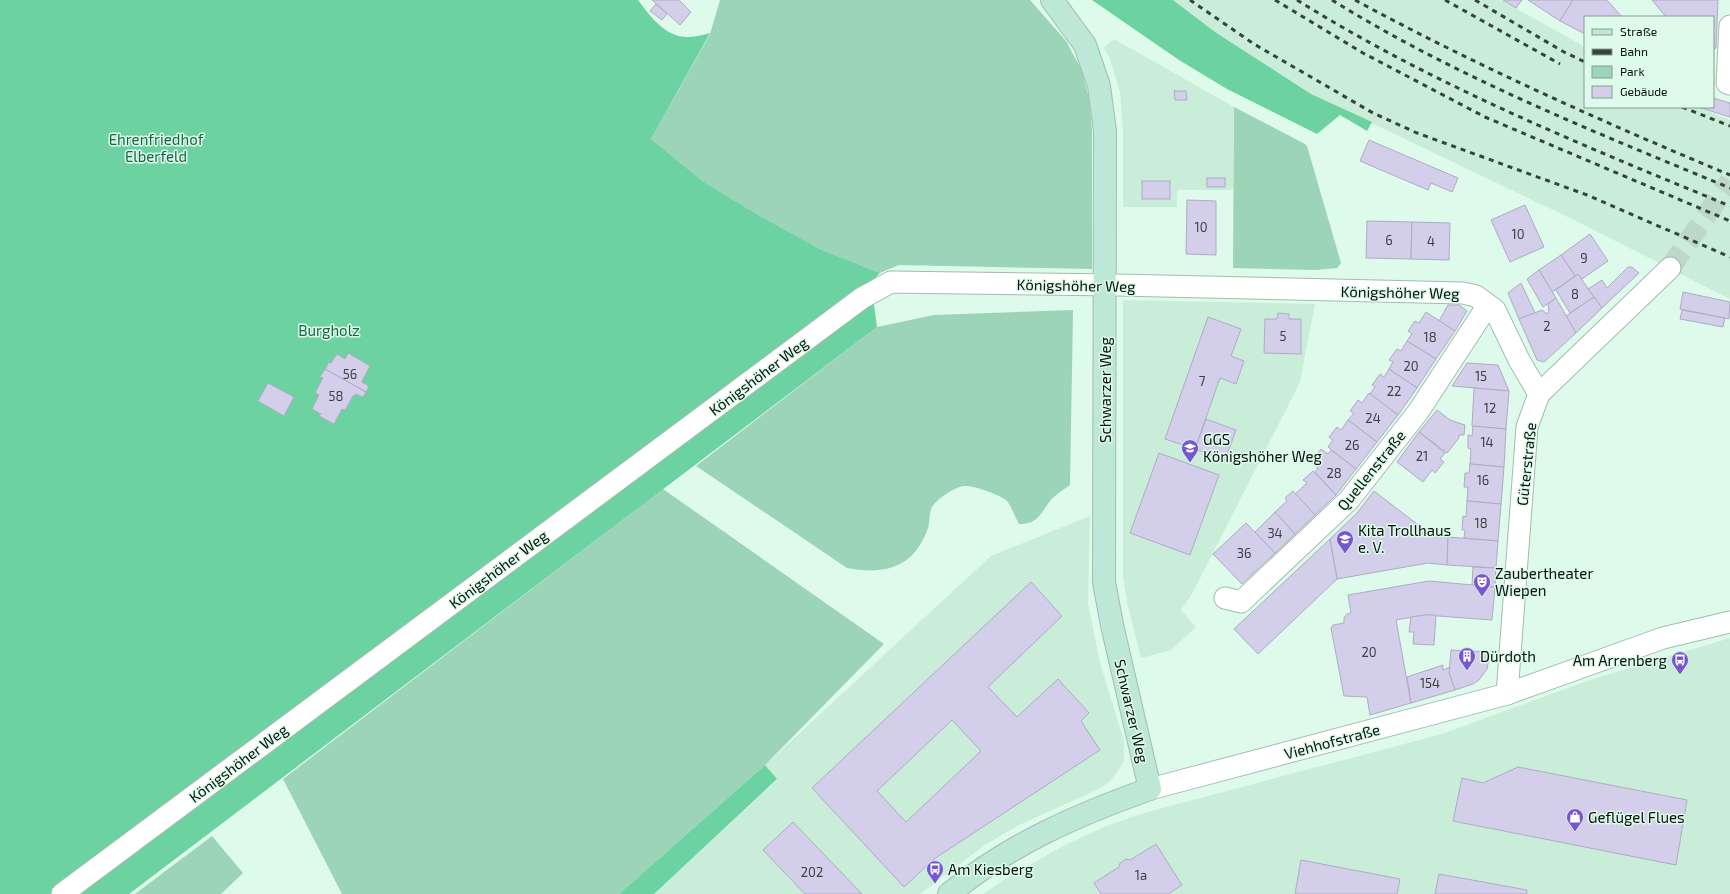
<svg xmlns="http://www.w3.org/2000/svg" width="1730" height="894" font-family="'Exo 2',sans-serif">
  <rect width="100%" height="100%" fill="#ddfaea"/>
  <!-- built -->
  <g fill="#c9edd9">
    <polygon points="1173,0 1501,0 1585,47 1585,107 1698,107 1730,120 1730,299 1574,220 1311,94 1215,32"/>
    <polygon points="1114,39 1234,107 1233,190 1177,190 1177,207 1123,207 1123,130 1120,92 1110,59 1104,48"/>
    <polygon points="1123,300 1315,304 1300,382 1192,594 1181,610 1196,627 1171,650 1141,658 1127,602 1123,575"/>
    <polygon points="1090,516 1088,603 1100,663 1124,741 1124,760 1120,768 1109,782 1101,788 1017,826 985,845 920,894 654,894 777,780 765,765 991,556"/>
    <polygon points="1730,638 1730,894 983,894 1005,879 1065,845 1106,826 1144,813 1442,734 1590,680"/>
  </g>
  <!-- green -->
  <g fill="#9bd4b6">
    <polygon points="720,0 1030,0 1066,41 1081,69 1089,98 1092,130 1092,269 899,265 880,273 820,249 760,216 704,182 651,139 710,34"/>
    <polygon points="1234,107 1305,144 1307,146 1341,263 1337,268 1316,270 1233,268"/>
    <path d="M1073 310 1070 485C1063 490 1055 495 1050 501 1040 514 1038 524 1019 524 1015 517 1011 505 1006 500 1000 495 973 485 965 486 956 486 937 499 932 507 929 513 930 522 928 528 914 568 885 575 847 568L696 466 877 327 934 315Z"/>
    <polygon points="663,489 884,644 765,765 619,894 342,894 283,779"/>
    <polygon points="212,836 243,873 221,894 135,894"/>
  </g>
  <!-- forest -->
  <g fill="#6dd2a2">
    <path d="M0 0H638C649 15 666 38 688 37 695 37 703 35 710 33L651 139 704 182 760 216 820 249 880 273 871 282 877 327 129 894H0Z"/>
    <polygon points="1092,0 1173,0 1215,32 1311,94 1372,122 1367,131 1340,115 1317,134 1227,89 1179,60"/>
    <polygon points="765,765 777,779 654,894 619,894"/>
  </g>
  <!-- building -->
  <g fill="#d3cfea" stroke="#afabc5" fill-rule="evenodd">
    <polygon points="652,0 679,0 691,12 680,25"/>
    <polygon points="1503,0 1522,0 1516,8"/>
    <polygon points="1528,0 1573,0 1560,21"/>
    <polygon points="1573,0 1607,0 1622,17 1585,17 1585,34 1560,21"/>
    <polygon points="1652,0 1718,0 1716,48 1713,49 1713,17 1666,17"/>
    <polygon points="656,4 667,14 662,20 650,11"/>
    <polygon points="1174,91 1186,91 1187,100 1175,100"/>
    <polygon points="1713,98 1730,103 1730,117 1698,107 1713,107"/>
    <polygon points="1369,140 1458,178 1452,192 1431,183 1428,190 1360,161"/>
    <rect x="1207" y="178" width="18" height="9"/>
    <rect x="1142" y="181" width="28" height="18"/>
    <polygon points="1187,200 1216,201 1216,255 1186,254"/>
    <polygon points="1525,205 1544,247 1510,262 1491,220"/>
    <polygon points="1367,221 1412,222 1411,259 1366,258"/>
    <polygon points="1412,222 1450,223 1449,260 1411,259"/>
    <polygon points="1590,234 1608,261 1582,279 1578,274 1575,276 1561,255"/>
    <polygon points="1561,255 1575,276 1552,292 1539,270"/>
    <polygon points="1628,267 1632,267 1639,273 1602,308 1588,289 1602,280 1607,288"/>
    <polygon points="1539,270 1556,298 1543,307 1527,279"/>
    <polygon points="1578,274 1594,297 1570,313 1556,290"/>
    <polygon points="1521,283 1535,313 1519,319 1508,293"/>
    <polygon points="1683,292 1730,302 1729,319 1680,309"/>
    <polygon points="1594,297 1602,308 1576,333 1566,316"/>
    <polygon points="1556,298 1576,333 1544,362 1537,360 1519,319 1542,310 1547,314 1549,311 1548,304"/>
    <polygon points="1448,305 1459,305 1467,311 1455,331 1439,321"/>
    <polygon points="1682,310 1725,318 1723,327 1680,319"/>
    <polygon points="1426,312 1455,331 1436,359 1407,341 1412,334 1408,331 1415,321 1419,323"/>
    <polygon points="1278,313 1289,314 1289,319 1301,319 1301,354 1264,353 1265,319 1277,319"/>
    <polygon points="1208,317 1241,329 1231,356 1244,361 1236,384 1220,378 1195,449 1165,439"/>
    <polygon points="1407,341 1436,359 1417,388 1389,369 1393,362 1389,360 1397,349 1401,351"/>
    <polygon points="348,353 370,366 363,379 362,382 369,386 366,392 325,369 329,362 331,363 337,354 345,359"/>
    <polygon points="1467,363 1498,365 1509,391 1452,386"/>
    <polygon points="325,369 366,392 363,397 356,394 353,396 345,410 342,409 334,424 319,416 321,414 312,409 319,395 315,393 323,378 320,377"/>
    <polygon points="1389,369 1417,388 1398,415 1370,394 1375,387 1372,385 1380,374 1384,377"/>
    <polygon points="268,383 294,397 284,416 258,401"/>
    <polygon points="1474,388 1509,391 1506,429 1472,426"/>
    <polygon points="1369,393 1398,415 1377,442 1348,420 1354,413 1350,411 1358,400 1362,403"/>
    <polygon points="1437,410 1450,420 1465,425 1464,435 1459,435 1459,438 1447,453 1419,432"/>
    <polygon points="1206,419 1236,430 1225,460 1195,449"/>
    <polygon points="1348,420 1377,442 1356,469 1328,447 1333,440 1329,437 1337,427 1341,430"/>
    <polygon points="1473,426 1506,429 1504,467 1470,464 1471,449 1468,448 1468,435 1472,436"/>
    <polygon points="1419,432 1445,453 1440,459 1444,462 1435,473 1432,470 1423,482 1397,462"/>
    <polygon points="1321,449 1328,454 1331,450 1356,469 1336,495 1315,472 1318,468 1311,462"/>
    <polygon points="1159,453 1219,475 1190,555 1130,533"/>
    <polygon points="1470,464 1504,467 1501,504 1467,501 1468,487 1464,487 1465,473 1469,473"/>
    <polygon points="1313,471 1336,495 1315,515 1295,494 1307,483 1303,480"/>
    <polygon points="1293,491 1315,515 1295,534 1275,512 1287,501 1285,498"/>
    <polygon points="1374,491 1434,537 1448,537 1447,565 1428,563 1337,579 1330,539 1357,513"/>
    <polygon points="1467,501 1501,504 1498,541 1464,538 1465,530 1462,530 1463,516 1466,517"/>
    <polygon points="1275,512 1295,534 1275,553 1255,532"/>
    <polygon points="1246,523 1275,553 1242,584 1213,554"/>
    <polygon points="1448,537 1498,541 1496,568 1447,565"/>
    <polygon points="1330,539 1337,579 1258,654 1234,629"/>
    <polygon points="1473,567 1496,568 1495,587 1472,586"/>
    <polygon points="1429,581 1495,587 1492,620 1425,615 1396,620 1411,703 1370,715 1367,697 1344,696 1331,628 1333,625 1344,623 1344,618 1347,614 1351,613 1348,595"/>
    <path d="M1031 582 1062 616 988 687 1017 717 1058 679 1089 713 1081 721 1100 750 934 859 904 887 812 788ZM952 720 981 751 906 822 877 791Z"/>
    <polygon points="1425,615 1436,615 1434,645 1413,644 1414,632 1409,632 1411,617"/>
    <polygon points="1451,650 1490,652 1487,669 1479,680 1473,684 1455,690 1449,673"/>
    <polygon points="1443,665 1443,670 1450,667 1449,673 1455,690 1411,703 1407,677"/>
    <polygon points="1518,767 1687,800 1676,865 1453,821 1462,778 1483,783"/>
    <polygon points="793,822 862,894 805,894 763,850"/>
    <polygon points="1156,844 1182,885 1168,894 1101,894 1094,883 1119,867 1120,863 1126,859 1130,860"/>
    <polygon points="1301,860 1400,879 1397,894 1295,894"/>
    <polygon points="1439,874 1527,890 1527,894 1435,894"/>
  </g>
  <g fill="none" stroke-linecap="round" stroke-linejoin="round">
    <!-- street-tunnel -->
    <polyline stroke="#bdd7c9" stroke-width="21" stroke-dasharray="21 10" stroke-linecap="butt" points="1670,268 1730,181"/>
    <!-- street casing -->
    <g stroke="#a2bdae" stroke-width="23">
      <g id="street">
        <polyline points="1730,26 1727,83 1730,84"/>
        <polyline points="1225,598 1241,602 1349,500 1418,412 1488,305"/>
        <polyline points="1507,694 1527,427 1539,394 1670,268"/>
        <polyline points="1150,789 1507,694 1663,638 1730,622"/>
        <polyline points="62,894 862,298 891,282 1118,285 1463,293 1476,296 1495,310 1519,360 1539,394"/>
      </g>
    </g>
    <!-- secondary casing -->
    <g stroke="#a2bdae" stroke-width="24">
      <path id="secondary" d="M949 894C1008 845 1079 814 1150 789L1112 625 1104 582 1105 131 1099 86 1085 45 1052 0"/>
    </g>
    <!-- street -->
    <use href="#street" stroke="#fff" stroke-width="21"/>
    <!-- secondary -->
    <use href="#secondary" stroke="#bde7d7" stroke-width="22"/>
    <!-- rail -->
    <g stroke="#36443d" stroke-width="3" stroke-dasharray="5 5" stroke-linecap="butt">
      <polyline points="1190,0 1254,44 1373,113 1417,133 1587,195 1730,257"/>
      <polyline points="1275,0 1363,53 1485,117 1730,221"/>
      <path d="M1297 0C1433 85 1582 145 1730 206"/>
      <path d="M1332 0C1454 76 1597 133 1730 188"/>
      <path d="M1355 0C1477 66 1603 122 1730 175"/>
      <polyline points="1445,0 1560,64"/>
      <polyline points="1475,0 1564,52 1585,62"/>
      <polyline points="1682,107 1730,126"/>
    </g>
  </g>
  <!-- icons -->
  <defs>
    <g id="school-pin" transform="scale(0.9)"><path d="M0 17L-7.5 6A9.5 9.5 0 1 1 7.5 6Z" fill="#7856d0" stroke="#ddfaea"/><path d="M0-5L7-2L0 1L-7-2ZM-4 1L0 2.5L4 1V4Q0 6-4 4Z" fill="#fff"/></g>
    <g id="theatre-pin" transform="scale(0.9)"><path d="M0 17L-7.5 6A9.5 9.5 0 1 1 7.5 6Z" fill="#7856d0" stroke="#ddfaea"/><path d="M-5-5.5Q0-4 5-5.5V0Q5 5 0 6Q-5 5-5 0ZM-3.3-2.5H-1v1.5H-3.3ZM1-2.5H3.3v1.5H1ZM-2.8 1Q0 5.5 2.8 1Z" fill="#fff"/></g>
    <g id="building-pin" transform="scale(0.9)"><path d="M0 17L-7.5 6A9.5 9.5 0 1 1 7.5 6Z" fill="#7856d0" stroke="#ddfaea"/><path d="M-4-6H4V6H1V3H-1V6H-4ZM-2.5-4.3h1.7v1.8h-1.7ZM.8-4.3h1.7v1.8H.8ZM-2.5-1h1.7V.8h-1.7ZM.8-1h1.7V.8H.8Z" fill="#fff"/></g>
    <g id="bus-pin" transform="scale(0.9)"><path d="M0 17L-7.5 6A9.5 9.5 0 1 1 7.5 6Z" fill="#7856d0" stroke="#ddfaea"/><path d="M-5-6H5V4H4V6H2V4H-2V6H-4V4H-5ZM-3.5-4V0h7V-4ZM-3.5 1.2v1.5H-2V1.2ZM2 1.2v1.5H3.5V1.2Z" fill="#fff"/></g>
    <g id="shop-pin" transform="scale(0.9)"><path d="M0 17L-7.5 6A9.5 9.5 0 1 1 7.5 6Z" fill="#7856d0" stroke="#ddfaea"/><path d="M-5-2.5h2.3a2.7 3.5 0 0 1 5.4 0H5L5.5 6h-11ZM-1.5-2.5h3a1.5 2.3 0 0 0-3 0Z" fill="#fff"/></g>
  </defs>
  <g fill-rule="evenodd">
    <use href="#school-pin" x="1190" y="448"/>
    <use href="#school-pin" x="1345" y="539"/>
    <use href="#theatre-pin" x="1482" y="582"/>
    <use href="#building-pin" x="1467" y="656"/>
    <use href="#bus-pin" x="1680" y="660"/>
    <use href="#shop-pin" x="1575" y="817"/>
    <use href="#bus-pin" x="935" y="869"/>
  </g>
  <g text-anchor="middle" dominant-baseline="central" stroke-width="3" stroke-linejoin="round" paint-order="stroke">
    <!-- number labels -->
    <g font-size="13" fill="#3b4144">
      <text x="1201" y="227">10</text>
      <text x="1518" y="234">10</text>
      <text x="1389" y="240">6</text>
      <text x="1431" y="241">4</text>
      <text x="1584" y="258">9</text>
      <text x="1575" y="294">8</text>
      <text x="1547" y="326">2</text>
      <text x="1283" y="336">5</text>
      <text x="1430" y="337">18</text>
      <text x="1411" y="366">20</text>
      <text x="350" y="374">56</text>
      <text x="1481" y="376">15</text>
      <text x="1202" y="381">7</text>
      <text x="1394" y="391">22</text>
      <text x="336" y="396">58</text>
      <text x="1490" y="408">12</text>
      <text x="1373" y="418">24</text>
      <text x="1487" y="442">14</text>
      <text x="1352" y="445">26</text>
      <text x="1422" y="456">21</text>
      <text x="1334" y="473">28</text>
      <text x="1483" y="480">16</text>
      <text x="1481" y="523">18</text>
      <text x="1275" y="533">34</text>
      <text x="1244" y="553">36</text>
      <text x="1369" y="652">20</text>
      <text x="1430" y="683">154</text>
      <text x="812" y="872">202</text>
      <text x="1141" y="875">1a</text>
    </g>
    <!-- park labels -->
    <g font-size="15" fill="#176444" stroke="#ddfaea">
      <text x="156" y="139">Ehrenfriedhof<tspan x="156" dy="17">Elberfeld</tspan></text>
      <text x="329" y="330">Burgholz</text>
    </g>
    <!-- street labels -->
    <g font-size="15" fill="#08120d" stroke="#ddfaea">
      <text transform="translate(1076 285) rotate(1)">Königshöher Weg</text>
      <text transform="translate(1400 292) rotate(1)">Königshöher Weg</text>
      <text transform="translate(758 376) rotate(-37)">Königshöher Weg</text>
      <text transform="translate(1105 390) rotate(-90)">Schwarzer Weg</text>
      <text transform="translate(1526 464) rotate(-84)">Güterstraße</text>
      <text transform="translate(1371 470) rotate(-51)">Quellenstraße</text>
      <text transform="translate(498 569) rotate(-37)">Königshöher Weg</text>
      <text transform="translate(1132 711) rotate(77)">Schwarzer Weg</text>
      <text transform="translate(1332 741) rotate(-15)">Viehhofstraße</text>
      <text transform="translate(238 763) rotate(-37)">Königshöher Weg</text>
    </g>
    <!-- poi labels -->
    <g font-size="15" fill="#08120d" stroke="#ddfaea" text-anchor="start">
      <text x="1203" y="439">GGS<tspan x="1203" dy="17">Königshöher Weg</tspan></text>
      <text x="1358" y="530">Kita Trollhaus<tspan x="1358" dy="17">e. V.</tspan></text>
      <text x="1495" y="573">Zaubertheater<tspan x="1495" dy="17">Wiepen</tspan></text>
      <text x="1480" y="656">Dürdoth</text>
      <text x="1667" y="660" text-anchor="end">Am Arrenberg</text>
      <text x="1588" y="817">Geflügel Flues</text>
      <text x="948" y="869">Am Kiesberg</text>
    </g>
  </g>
  <!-- legend -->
  <rect x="1584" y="16" width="130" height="92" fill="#ddfaea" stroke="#889d92"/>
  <rect x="1592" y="29" width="20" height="6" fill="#bde7d7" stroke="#889d92"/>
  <text x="1620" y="36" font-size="12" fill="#08120d">Straße</text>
  <rect x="1592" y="49" width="20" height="6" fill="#36443d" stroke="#889d92"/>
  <text x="1620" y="56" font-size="12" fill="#08120d">Bahn</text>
  <rect x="1592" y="66" width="20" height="12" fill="#9bd4b6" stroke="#889d92"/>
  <text x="1620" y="76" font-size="12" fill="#08120d">Park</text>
  <rect x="1592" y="86" width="20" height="12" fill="#d3cfea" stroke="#889d92"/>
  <text x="1620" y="96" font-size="12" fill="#08120d">Gebäude</text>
</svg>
